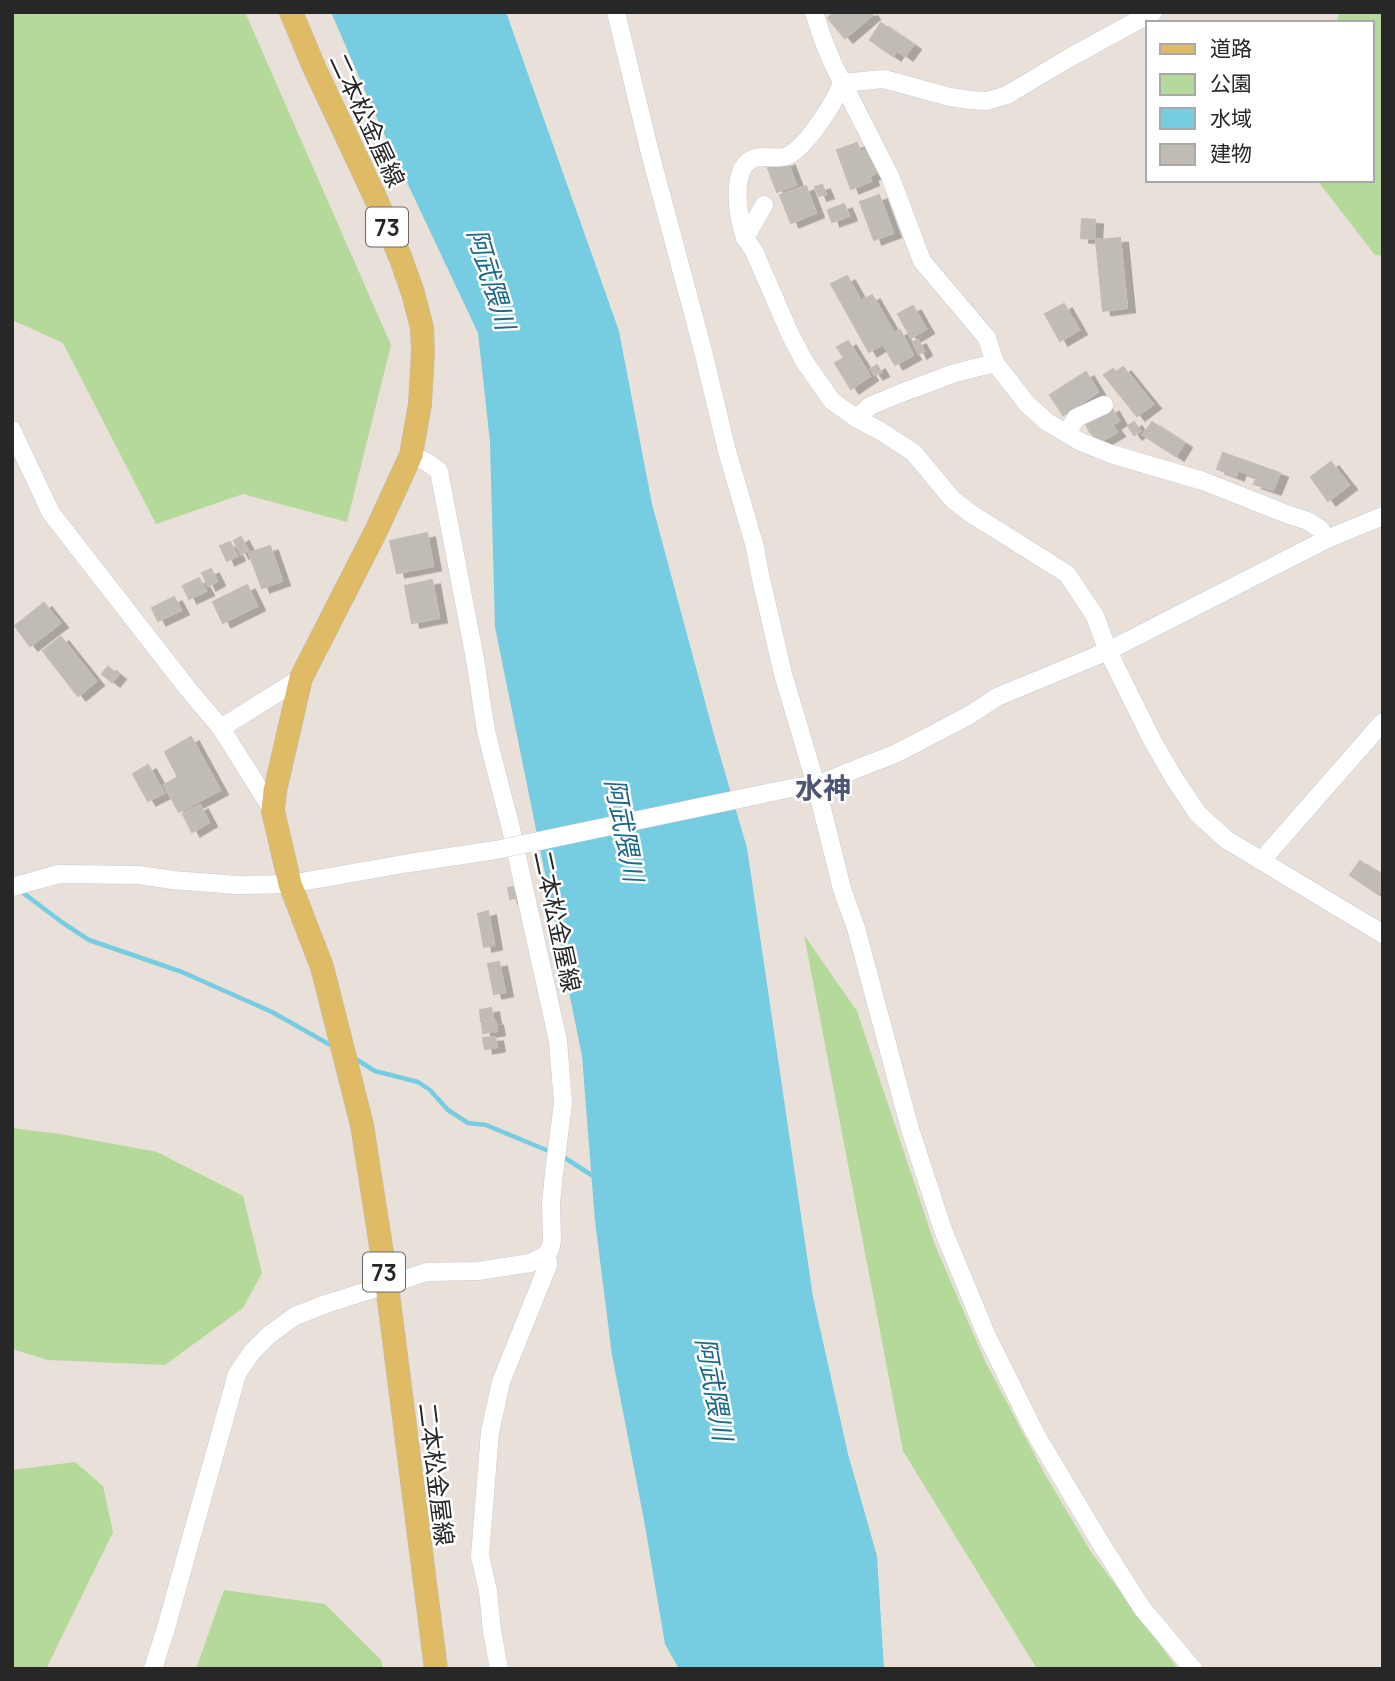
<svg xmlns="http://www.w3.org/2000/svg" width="1395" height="1681" font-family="Manrope,'Noto Sans JP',sans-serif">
  <defs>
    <filter id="shadow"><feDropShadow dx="8" dy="4.5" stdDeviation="0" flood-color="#0004"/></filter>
  </defs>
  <rect width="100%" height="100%" fill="#e8e0d9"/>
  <!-- green -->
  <g fill="#b5d99b">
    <polygon points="12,12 245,12 391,345 347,522 243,494 156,524 63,343 12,320"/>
    <polygon points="1340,12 1383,12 1383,256 1375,255 1317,180 1372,180 1372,23 1336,23"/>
    <polygon points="804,935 857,1011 935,1245 985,1361 1043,1471 1091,1552 1178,1669 1037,1669 903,1451"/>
    <polygon points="12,1128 60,1134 157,1152 243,1196 262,1273 243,1308 165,1365 48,1360 12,1349"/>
    <polygon points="75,1462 103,1486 113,1532 46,1669 12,1669 12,1470"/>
    <polygon points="224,1590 325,1604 381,1660 383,1669 196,1669"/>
  </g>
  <!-- water -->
  <polygon fill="#76cce0" points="331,12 506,12 619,331 652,504 714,735 747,848 813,1297 848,1454 877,1556 884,1669 679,1669 665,1644 644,1520 612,1355 595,1221 582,1056 495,627 490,442 478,333 379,123"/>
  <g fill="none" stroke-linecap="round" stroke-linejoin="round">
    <!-- stream -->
    <g stroke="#76cce0" stroke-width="4.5">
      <polyline points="18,889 63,923 89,940 182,972 272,1012 334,1047"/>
      <polyline points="354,1058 375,1071 418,1082 430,1090 448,1110 468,1123 486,1125 551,1152"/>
      <polyline points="562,1156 596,1178"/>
    </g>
  </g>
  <!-- building -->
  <g fill="#c0bcb5" stroke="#c3bcb4" stroke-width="2" filter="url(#shadow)">
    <polygon points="835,12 870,12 872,15 845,38 828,18"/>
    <polygon points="881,23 913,45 905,56 897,50 893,56 870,40"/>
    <polygon points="857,143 860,152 868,149 876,173 869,176 871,181 851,189 837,150"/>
    <polygon points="787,161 796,185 777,192 768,168"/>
    <polygon points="822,185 826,194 819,196 815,187"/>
    <polygon points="806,186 816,213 791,223 780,195"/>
    <polygon points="879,195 893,233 874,240 860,202"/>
    <polygon points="844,204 849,216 832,222 828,210"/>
    <polygon points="1082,219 1095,220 1094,239 1081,238"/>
    <polygon points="1120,238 1127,308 1103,311 1096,240"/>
    <polygon points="847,276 861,301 872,295 894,333 900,330 913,355 895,365 883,344 869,352 831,284"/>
    <polygon points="1064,304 1079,330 1060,341 1045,314"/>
    <polygon points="913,306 926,329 911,338 898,314"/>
    <polygon points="918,340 924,351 919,354 913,342"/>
    <polygon points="848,341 870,376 851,389 835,363 844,358 837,347"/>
    <polygon points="877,365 881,372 875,375 871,369"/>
    <polygon points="1123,367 1153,404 1137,416 1104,375 1113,369 1116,372"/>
    <polygon points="1086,372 1098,392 1063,415 1050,395"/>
    <polygon points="1111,407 1119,421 1112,425 1117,432 1100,442 1090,432 1085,422"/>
    <polygon points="1134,422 1140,431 1134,435 1128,426"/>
    <polygon points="1152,422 1184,443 1176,456 1143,435"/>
    <polygon points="1223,453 1280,473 1273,490 1254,484 1257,477 1238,470 1236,476 1217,469"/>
    <polygon points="1331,462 1349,485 1328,501 1311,477"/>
    <polygon points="427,533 433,566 397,573 390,541"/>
    <polygon points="241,537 248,550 241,554 234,541"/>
    <polygon points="230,542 237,556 227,561 220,546"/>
    <polygon points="270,546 282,581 262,588 249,553"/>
    <polygon points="211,569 217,581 208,586 202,573"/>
    <polygon points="199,578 206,591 189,599 183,586"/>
    <polygon points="432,580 439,618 412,623 405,586"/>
    <polygon points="247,585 257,606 223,623 213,602"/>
    <polygon points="174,597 181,610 158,621 152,608"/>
    <polygon points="44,603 60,623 30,646 15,626"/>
    <polygon points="61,637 96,681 78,696 43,651"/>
    <polygon points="108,667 118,675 112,682 102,674"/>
    <polygon points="191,737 220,790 179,812 164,785 178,777 165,752"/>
    <polygon points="148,765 164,793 148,801 133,774"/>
    <polygon points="200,805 209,822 192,832 183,814"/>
    <polygon points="1360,861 1383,876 1383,886 1378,894 1350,875"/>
    <polygon points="513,887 515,898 510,899 508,888"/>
    <polygon points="488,911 494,945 484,947 478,914"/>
    <polygon points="499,962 505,992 494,994 488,964"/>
    <polygon points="491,1008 493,1019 481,1021 480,1010"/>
    <polygon points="495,1021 497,1031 483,1033 482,1023"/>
    <polygon points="495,1037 497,1047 485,1049 483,1038"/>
  </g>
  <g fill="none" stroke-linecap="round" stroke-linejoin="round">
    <!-- minor casing -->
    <g stroke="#c8ccd7" stroke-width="19">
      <g id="minor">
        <polyline points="616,12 650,153 702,347 727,451 755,547 759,570 783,674 816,785 842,889 856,928 910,1129 943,1230 986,1334 1035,1433 1100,1542 1142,1608 1193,1669"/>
        <polyline points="814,12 822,37 833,64 890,176 922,261 987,338 995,363 1027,404 1047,422 1081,442 1111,454 1203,481 1289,515 1308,521 1320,529 1327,539"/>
        <polyline points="764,205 745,238 754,251 790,334 804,361 832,401 856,418 882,432 914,453 953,500 973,515 1067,574 1095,616 1108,651 1152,740 1174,778 1198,814 1227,840 1383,934"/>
        <path d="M745 238C739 220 728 167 755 158 765 155 777 160 787 156 806 148 835 102 842 83L884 79 950 97 970 100 987 101 1007 95 1069 58 1153 12"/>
        <polyline points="856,418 870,406 901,393 955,373 995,363"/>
        <polyline points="12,430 51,513 188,689 221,728 273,811"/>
        <polyline points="1067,433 1076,418 1104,405"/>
        <polyline points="221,728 301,678"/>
        <polyline points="804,786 816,785 897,753 968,716 997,697 1108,651 1327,539 1383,516"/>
        <polyline points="1261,861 1383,722"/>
        <polyline points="12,887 59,874 139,875 173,880 237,885 290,884 409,863 496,850"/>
        <polyline points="153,1669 166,1628 237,1374 252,1352 269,1335 295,1316 326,1304 427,1272 478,1271 530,1263 545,1256 550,1249 552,1240 551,1204 554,1173 563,1103 558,1041 511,829 486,731 475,659 439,471 427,462 411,455"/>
        <polyline points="499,1669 492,1631 488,1591 480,1556 490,1432 501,1382 548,1265 548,1261 545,1256"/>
      </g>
    </g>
    <!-- major casing -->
    <g stroke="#bebebe" stroke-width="24">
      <polyline id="major" points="291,12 314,67 375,197 401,259 413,293 422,328 423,352 420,404 411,455 376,531 301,678 275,791 273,811 290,884 322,967 362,1125 387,1285 436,1669"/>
    </g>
    <!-- minor -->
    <use href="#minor" stroke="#fff" stroke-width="18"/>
    <!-- major -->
    <use href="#major" stroke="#e0bb66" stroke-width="23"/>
    <!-- minor-bridge casing -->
    <g stroke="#c8ccd7" stroke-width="19" stroke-linecap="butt">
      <polyline id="minor-bridge" points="496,850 796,787"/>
    </g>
    <!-- minor-bridge -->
    <use href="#minor-bridge" stroke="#fff" stroke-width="18"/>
  </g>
  <g text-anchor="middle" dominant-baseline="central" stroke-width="5" stroke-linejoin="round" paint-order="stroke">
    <!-- shield labels -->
    <g fill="#fff" stroke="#686868" stroke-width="2">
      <rect x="366" y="207.5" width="42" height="39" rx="5"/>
      <rect x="363" y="1252.5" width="42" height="39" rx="5"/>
    </g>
    <g font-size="23" font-weight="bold" fill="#272727">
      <text x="387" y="227">73</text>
      <text x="384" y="1272">73</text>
    </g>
    <!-- street labels -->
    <g font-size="24" fill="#272727" stroke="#fff">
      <text transform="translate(368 120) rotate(65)">二本松金屋線</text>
      <text transform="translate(558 921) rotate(78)">二本松金屋線</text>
      <text transform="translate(437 1474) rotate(83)">二本松金屋線</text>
    </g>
    <!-- water labels -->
    <g font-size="26" font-style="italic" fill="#1b6986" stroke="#fff">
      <text transform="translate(492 279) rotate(73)">阿武隈川</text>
      <text transform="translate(625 830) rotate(79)">阿武隈川</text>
      <text transform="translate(715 1389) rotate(80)">阿武隈川</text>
    </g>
    <!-- quarter labels -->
    <g font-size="28" font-weight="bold" fill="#4d5672" stroke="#fff">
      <text x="823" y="787">水神</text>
    </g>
  </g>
  <!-- border -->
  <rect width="1395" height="1681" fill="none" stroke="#272727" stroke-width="28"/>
  <!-- legend -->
  <rect x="1146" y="21" width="228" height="161" fill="#ffffff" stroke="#a9a9a9" stroke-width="2"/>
  <rect x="1160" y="44" width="35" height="10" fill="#e0bb66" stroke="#a9a9a9" stroke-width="2"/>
  <text x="1210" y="56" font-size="21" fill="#272727">道路</text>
  <rect x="1160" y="74" width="35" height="21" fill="#b5d99b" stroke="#a9a9a9" stroke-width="2"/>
  <text x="1210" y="91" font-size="21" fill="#272727">公園</text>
  <rect x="1160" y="108" width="35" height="21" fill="#76cce0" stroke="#a9a9a9" stroke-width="2"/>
  <text x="1210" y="126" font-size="21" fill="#272727">水域</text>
  <rect x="1160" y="144" width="35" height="21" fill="#c0bcb5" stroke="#a9a9a9" stroke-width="2"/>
  <text x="1210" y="161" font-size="21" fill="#272727">建物</text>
</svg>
